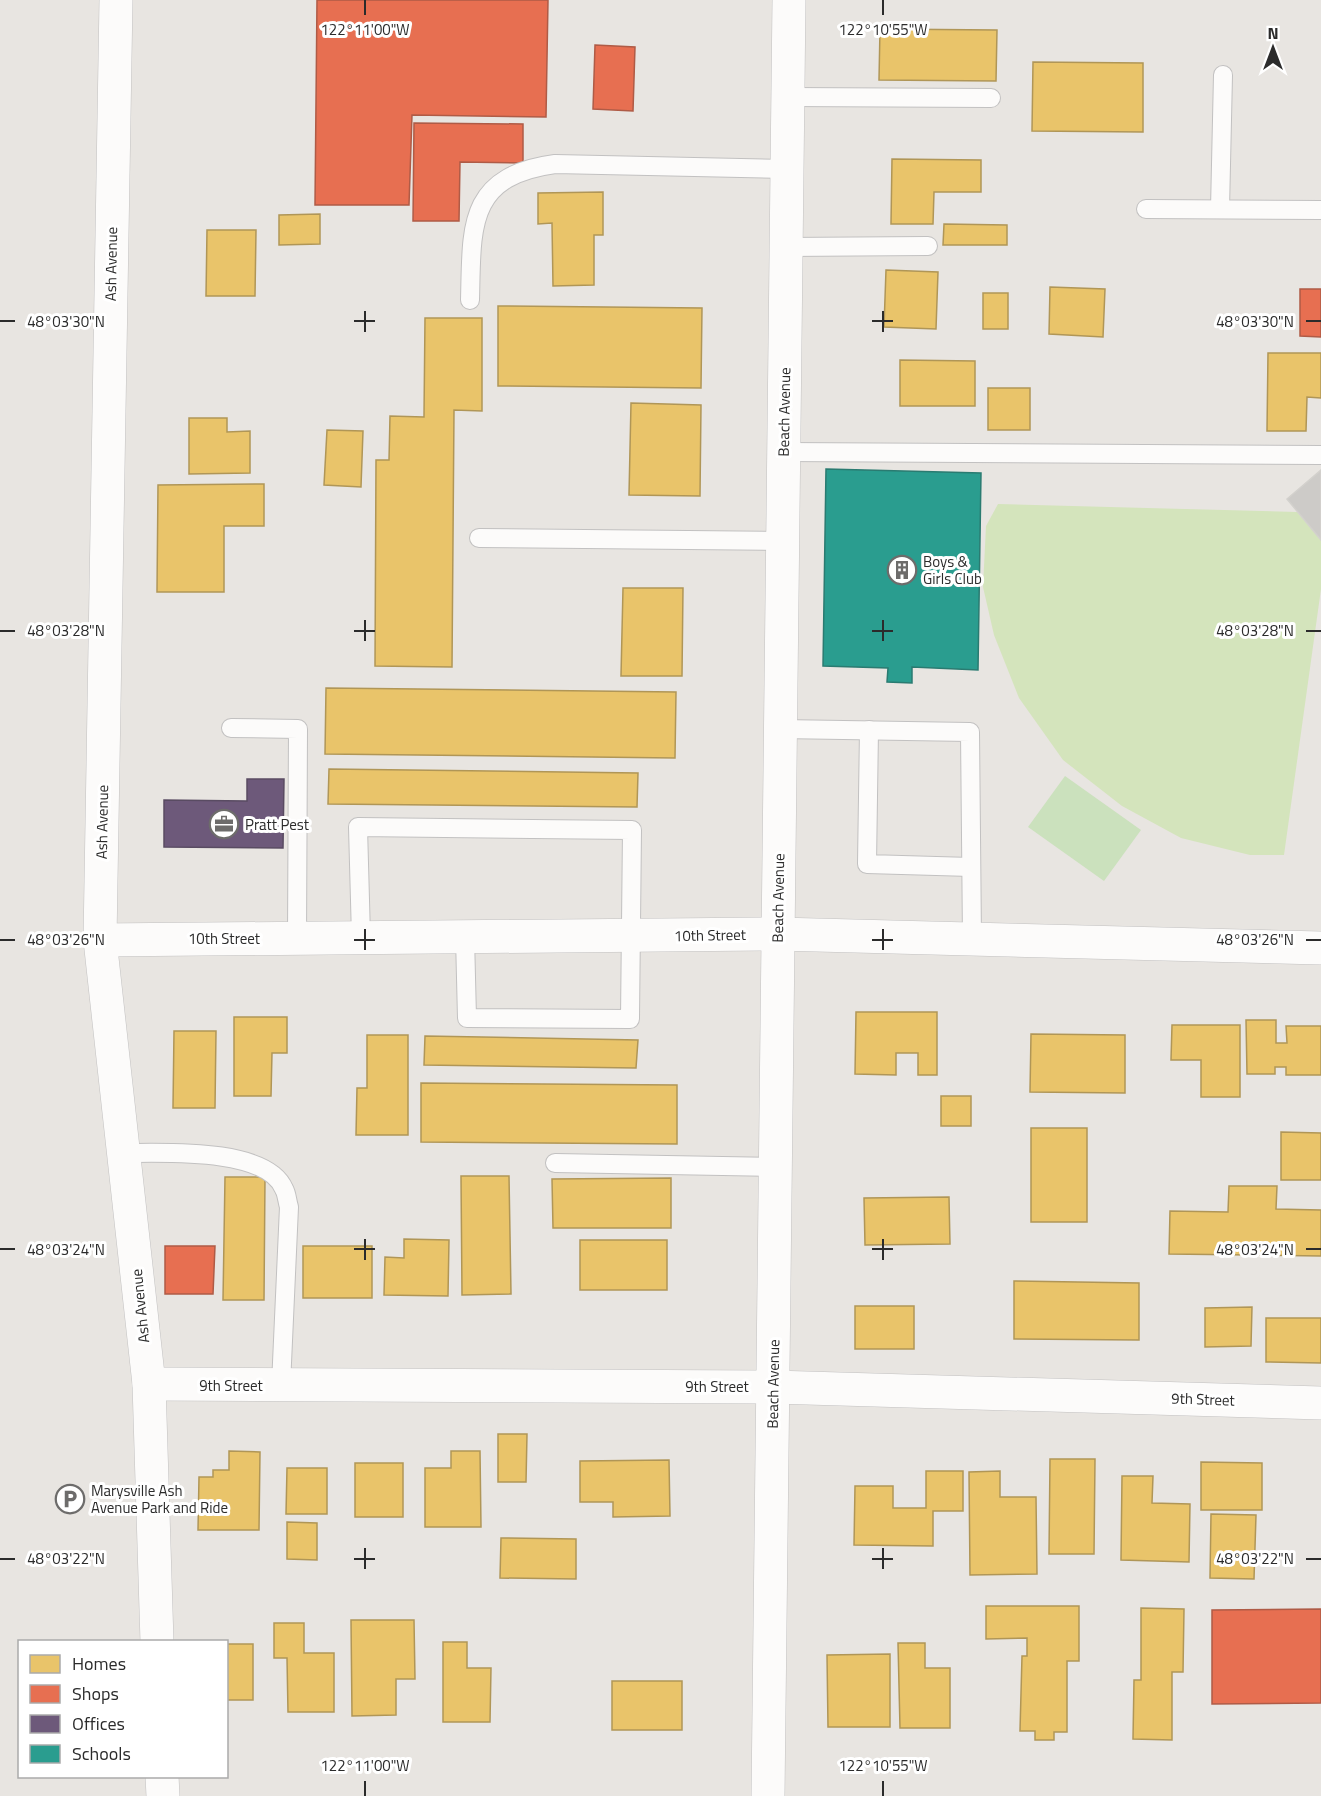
<svg xmlns="http://www.w3.org/2000/svg" width="1321" height="1796" font-family="'Titillium Web',sans-serif">
  <rect width="100%" height="100%" fill="#e8e5e1"/>
  <!-- green -->
  <polygon fill="#cbe1bd" points="1065,776 1141,830 1104,881 1028,827"/>
  <!-- pitch -->
  <polygon fill="#d4e4bc" points="998,504 1297,512 1321,540 1321,589 1284,855 1250,855 1181,838 1122,806 1063,760 1019,698 994,635 983,587 986,526"/>
  <!-- homes -->
  <g fill="#e9c46a" stroke="#b09657" stroke-width="1.5">
    <polygon points="880,29 997,30 996,81 879,80"/>
    <polygon points="1033,62 1143,63 1143,132 1032,131"/>
    <polygon points="892,159 981,160 981,192 934,192 933,224 891,224"/>
    <polygon points="603,192 603,235 594,235 594,285 553,286 552,223 538,224 538,193"/>
    <polygon points="320,214 320,244 279,245 279,215"/>
    <polygon points="944,224 1007,225 1007,245 943,245"/>
    <polygon points="207,230 256,230 255,296 206,296"/>
    <polygon points="886,270 938,272 936,329 884,327"/>
    <polygon points="1050,287 1105,289 1103,337 1049,334"/>
    <rect x="983" y="293" width="25" height="36"/>
    <polygon points="498,306 702,308 701,388 498,386"/>
    <polygon points="425,318 482,318 482,411 454,410 452,667 375,666 376,460 389,460 390,416 424,417"/>
    <polygon points="1268,353 1321,353 1321,398 1307,397 1306,431 1267,431"/>
    <polygon points="900,360 975,361 975,406 900,406"/>
    <rect x="988" y="388" width="42" height="42"/>
    <polygon points="631,403 701,405 700,496 629,495"/>
    <polygon points="189,418 227,418 227,432 250,431 250,473 189,474"/>
    <polygon points="327,430 363,431 361,487 324,485"/>
    <polygon points="264,484 264,526 224,526 224,592 157,592 158,485"/>
    <polygon points="623,588 683,588 682,676 621,676"/>
    <polygon points="326,688 676,692 675,758 325,754"/>
    <polygon points="329,769 638,773 637,807 328,804"/>
    <polygon points="856,1012 937,1012 937,1075 918,1075 918,1053 896,1053 896,1075 855,1074"/>
    <polygon points="234,1017 287,1017 287,1053 272,1053 271,1096 234,1096"/>
    <polygon points="1246,1020 1276,1020 1276,1043 1287,1043 1286,1026 1321,1026 1321,1075 1286,1075 1286,1067 1275,1067 1275,1074 1247,1074"/>
    <polygon points="1172,1025 1240,1025 1240,1097 1201,1097 1201,1060 1171,1060"/>
    <polygon points="174,1031 216,1031 215,1108 173,1108"/>
    <polygon points="1031,1034 1125,1035 1125,1093 1030,1092"/>
    <polygon points="367,1035 408,1035 408,1135 356,1135 357,1088 367,1088"/>
    <polygon points="425,1036 638,1040 636,1068 424,1065"/>
    <polygon points="421,1083 677,1085 677,1144 421,1142"/>
    <rect x="941" y="1096" width="30" height="30"/>
    <rect x="1031" y="1128" width="56" height="94"/>
    <polygon points="1281,1132 1321,1133 1321,1180 1281,1180"/>
    <polygon points="461,1176 509,1176 511,1294 462,1295"/>
    <polygon points="225,1177 265,1177 264,1300 223,1300"/>
    <polygon points="671,1178 671,1228 553,1228 552,1179"/>
    <polygon points="1229,1186 1277,1186 1276,1209 1321,1210 1321,1256 1169,1254 1170,1211 1228,1212"/>
    <polygon points="949,1197 950,1244 865,1245 864,1198"/>
    <polygon points="404,1239 449,1240 448,1296 384,1295 385,1257 404,1258"/>
    <rect x="580" y="1240" width="87" height="50"/>
    <rect x="303" y="1246" width="69" height="52"/>
    <polygon points="1014,1281 1139,1283 1139,1340 1014,1339"/>
    <rect x="855" y="1306" width="59" height="43"/>
    <polygon points="1252,1307 1251,1346 1205,1347 1205,1308"/>
    <polygon points="1266,1318 1321,1318 1321,1363 1266,1362"/>
    <polygon points="498,1434 527,1434 526,1482 498,1482"/>
    <polygon points="229,1451 260,1452 259,1530 198,1530 199,1477 213,1477 213,1470 229,1470"/>
    <polygon points="451,1451 480,1451 481,1527 425,1527 425,1468 451,1468"/>
    <polygon points="1050,1459 1095,1459 1094,1554 1049,1554"/>
    <polygon points="669,1460 670,1516 613,1517 613,1502 580,1502 580,1461"/>
    <polygon points="1201,1462 1262,1463 1262,1510 1201,1510"/>
    <rect x="355" y="1463" width="48" height="54"/>
    <polygon points="287,1468 327,1468 327,1514 286,1514"/>
    <polygon points="926,1471 963,1471 963,1511 933,1511 933,1546 854,1545 855,1486 893,1486 893,1508 926,1508"/>
    <polygon points="1000,1471 1000,1497 1036,1497 1037,1574 970,1575 969,1472"/>
    <polygon points="1122,1476 1153,1476 1152,1503 1190,1504 1189,1562 1121,1560"/>
    <polygon points="1211,1514 1256,1515 1254,1579 1210,1578"/>
    <polygon points="287,1522 317,1523 317,1560 287,1559"/>
    <polygon points="501,1538 576,1539 576,1579 500,1578"/>
    <polygon points="986,1606 1079,1606 1079,1661 1067,1661 1067,1732 1054,1732 1054,1740 1035,1740 1035,1731 1020,1731 1022,1656 1027,1656 1027,1638 986,1639"/>
    <polygon points="1141,1608 1184,1609 1183,1672 1172,1672 1172,1740 1133,1739 1134,1680 1141,1680"/>
    <polygon points="351,1620 414,1620 415,1679 396,1679 396,1715 352,1716"/>
    <polygon points="274,1623 304,1623 304,1653 334,1653 334,1712 288,1712 287,1658 274,1658"/>
    <polygon points="443,1642 467,1642 467,1668 491,1668 490,1722 443,1722"/>
    <polygon points="898,1643 925,1643 925,1668 950,1668 950,1728 900,1728"/>
    <rect x="226" y="1644" width="27" height="56"/>
    <polygon points="890,1654 890,1727 828,1727 827,1655"/>
    <rect x="612" y="1681" width="70" height="49"/>
  </g>
  <!-- shops -->
  <g fill="#e76f51" stroke="#af5b46" stroke-width="1.5">
    <polygon points="317,0 548,0 546,117 412,115 409,205 315,205"/>
    <polygon points="595,45 635,47 633,111 593,109"/>
    <polygon points="414,123 523,124 523,163 460,162 459,221 413,221"/>
    <polygon points="1300,289 1321,289 1321,337 1300,336"/>
    <polygon points="165,1246 215,1246 213,1294 165,1294"/>
    <polygon points="1321,1609 1321,1703 1212,1704 1212,1610"/>
  </g>
  <!-- offices -->
  <polygon fill="#6d597a" stroke="#594b62" stroke-width="1.5" points="247,779 284,779 283,848 164,847 164,800 247,801"/>
  <!-- schools -->
  <polygon fill="#2a9d8f" stroke="#2a7b71" stroke-width="1.5" points="826,469 981,473 978,670 912,667 912,683 887,682 888,668 823,666"/>
  <!-- building -->
  <polygon fill="#cdcbc8" stroke="#d3d1cd" stroke-width="1.5" points="1321,470 1321,540 1287,499"/>
  <g fill="none" stroke-linecap="round" stroke-linejoin="round">
    <!-- service casing -->
    <g stroke="#c2c1c1" stroke-width="20">
      <g id="service">
        <polyline points="788,97 991,98"/>
        <polyline points="1146,209 1321,210"/>
        <polyline points="1220,209 1223,75"/>
        <polyline points="785,247 928,246"/>
        <path d="M470 300C472 228 466 176 555 164L786 169"/>
        <polyline points="783,452 1321,455"/>
        <polyline points="479,538 782,541"/>
        <polyline points="231,728 298,729 297,938"/>
        <polyline points="780,729 970,732 972,939"/>
        <polyline points="869,730 867,864 971,867"/>
        <polyline points="361,937 358,827 632,830 630,1019 467,1018 465,937"/>
        <path d="M123 1153C161 1153 267 1147 284 1189 287 1194 287 1201 289 1207L281 1385"/>
        <polyline points="555,1163 775,1167"/>
      </g>
    </g>
    <!-- minor casing -->
    <g stroke="#c2c1c1" stroke-width="34">
      <g id="minor">
        <polyline points="116,0 100,940 149,1384 157,1642"/>
        <polyline points="100,940 778,934 1321,948"/>
        <polyline points="149,1384 773,1387 1321,1403"/>
        <polyline points="162,1776 163,1796"/>
      </g>
    </g>
    <!-- tertiary casing -->
    <g stroke="#c2c1c1" stroke-width="34">
      <polyline id="tertiary" points="768,1796 789,0"/>
    </g>
    <!-- service -->
    <use href="#service" stroke="#fcfbfa" stroke-width="18"/>
    <!-- minor -->
    <use href="#minor" stroke="#fcfbfa" stroke-width="33"/>
    <!-- tertiary -->
    <use href="#tertiary" stroke="#fcfbfa" stroke-width="33"/>
  </g>
  <!-- ticks -->
  <path fill="none" stroke="#2b2b2b" stroke-width="2" d="M365 0V15M883 0V15M365 311V332M883 311V332M0 321H15M354 321H375M872 321H893M1306 321H1321M365 620V641M883 620V641M0 631H15M354 631H375M872 631H893M1306 631H1321M365 929V950M883 929V950M0 940H15M354 940H375M872 940H893M1306 940H1321M365 1239V1260M883 1239V1260M0 1249H15M354 1249H375M872 1249H893M1306 1249H1321M365 1548V1569M883 1548V1569M0 1559H15M354 1559H375M872 1559H893M1306 1559H1321M365 1781V1796M883 1781V1796"/>
  <!-- icons -->
  <defs>
    <g id="building-ring" transform="scale(1.5)"><circle r="9.5" fill="#fff" stroke="#6d6c6b" stroke-width="1.5"/><path d="M-4-6H4V6H1V3H-1V6H-4ZM-2.5-4.3h1.7v1.8h-1.7ZM.8-4.3h1.7v1.8H.8ZM-2.5-1h1.7V.8h-1.7ZM.8-1h1.7V.8H.8Z" fill="#6d6c6b"/></g>
    <g id="office-ring" transform="scale(1.5)"><circle r="9.5" fill="#fff" stroke="#6d6c6b" stroke-width="1.5"/><path d="M-6-3h4V-5.5h4V-3h4V5H-6ZM-1-4.5V-3h2v-1.5ZM-6 0V1H6V0Z" fill="#6d6c6b"/></g>
    <g id="parking-ring" transform="scale(1.5)"><circle r="9.5" fill="#fff" stroke="#6d6c6b" stroke-width="1.5"/><path d="M-3.5-5.5H1a3.5 3.5 0 0 1 0 7H-1V5.5H-3.5ZM-1-3.4V-.6H.8a1.4 1.4 0 0 0 0-2.8Z" fill="#6d6c6b"/></g>
  </defs>
  <g fill-rule="evenodd">
    <use href="#building-ring" x="902" y="570"/>
    <use href="#office-ring" x="224" y="824"/>
    <use href="#parking-ring" x="70" y="1499"/>
  </g>
  <g text-anchor="middle" dominant-baseline="central" stroke-width="6" stroke-linejoin="round" paint-order="stroke">
    <!-- street labels -->
    <g font-size="15" fill="#2b2b2b" stroke="#fff">
      <text transform="translate(111 264) rotate(-89)">Ash Avenue</text>
      <text transform="translate(784 412) rotate(-89)">Beach Avenue</text>
      <text transform="translate(102 822) rotate(-89)">Ash Avenue</text>
      <text transform="translate(778 898) rotate(-89)">Beach Avenue</text>
      <text transform="translate(710 935) rotate(-1)">10th Street</text>
      <text x="224" y="938">10th Street</text>
      <text transform="translate(140 1306) rotate(-96)">Ash Avenue</text>
      <text transform="translate(773 1384) rotate(-89)">Beach Avenue</text>
      <text x="231" y="1385">9th Street</text>
      <text x="717" y="1386">9th Street</text>
      <text transform="translate(1203 1399) rotate(2)">9th Street</text>
    </g>
    <!-- poi labels -->
    <g font-size="15" fill="#2b2b2b" stroke="#fff" text-anchor="start">
      <text x="923" y="561">Boys &amp;<tspan x="923" dy="17">Girls Club</tspan></text>
      <text x="245" y="824">Pratt Pest</text>
      <text x="91" y="1490">Marysville Ash<tspan x="91" dy="17">Avenue Park and Ride</tspan></text>
    </g>
  </g>
  <g font-size="15" text-anchor="middle" fill="#2b2b2b" stroke="#fff" stroke-width="6" stroke-linejoin="round" paint-order="stroke">
    <text x="365" y="35">122°11'00"W</text>
    <text x="883" y="35">122°10'55"W</text>
    <text x="66" y="327">48°03'30"N</text>
    <text x="1255" y="327">48°03'30"N</text>
    <text x="66" y="636">48°03'28"N</text>
    <text x="1255" y="636">48°03'28"N</text>
    <text x="66" y="945">48°03'26"N</text>
    <text x="1255" y="945">48°03'26"N</text>
    <text x="66" y="1255">48°03'24"N</text>
    <text x="1255" y="1255">48°03'24"N</text>
    <text x="66" y="1564">48°03'22"N</text>
    <text x="1255" y="1564">48°03'22"N</text>
    <text x="365" y="1771">122°11'00"W</text>
    <text x="883" y="1771">122°10'55"W</text>
  </g>
  <!-- legend -->
  <rect x="18" y="1640" width="210" height="138" fill="#ffffff" stroke="#aaaaaa" stroke-width="1.5"/>
  <rect x="30" y="1655" width="30" height="18" fill="#e9c46a" stroke="#aaaaaa" stroke-width="1.5"/>
  <text x="72" y="1670" font-size="18" fill="#2b2b2b">Homes</text>
  <rect x="30" y="1685" width="30" height="18" fill="#e76f51" stroke="#aaaaaa" stroke-width="1.5"/>
  <text x="72" y="1700" font-size="18" fill="#2b2b2b">Shops</text>
  <rect x="30" y="1715" width="30" height="18" fill="#6d597a" stroke="#aaaaaa" stroke-width="1.5"/>
  <text x="72" y="1730" font-size="18" fill="#2b2b2b">Offices</text>
  <rect x="30" y="1745" width="30" height="18" fill="#2a9d8f" stroke="#aaaaaa" stroke-width="1.5"/>
  <text x="72" y="1760" font-size="18" fill="#2b2b2b">Schools</text>
  <!-- north arrow -->
  <g transform="translate(1273 48)" stroke="#ffffff" stroke-width="4.5" paint-order="stroke">
  <path d="M0-4.5L10 22L0 15L-10 22Z" fill="#2b2b2b"/>
  <text y="-9" font-size="16" font-weight="bold" text-anchor="middle" fill="#2b2b2b">N</text>
  </g>
</svg>
